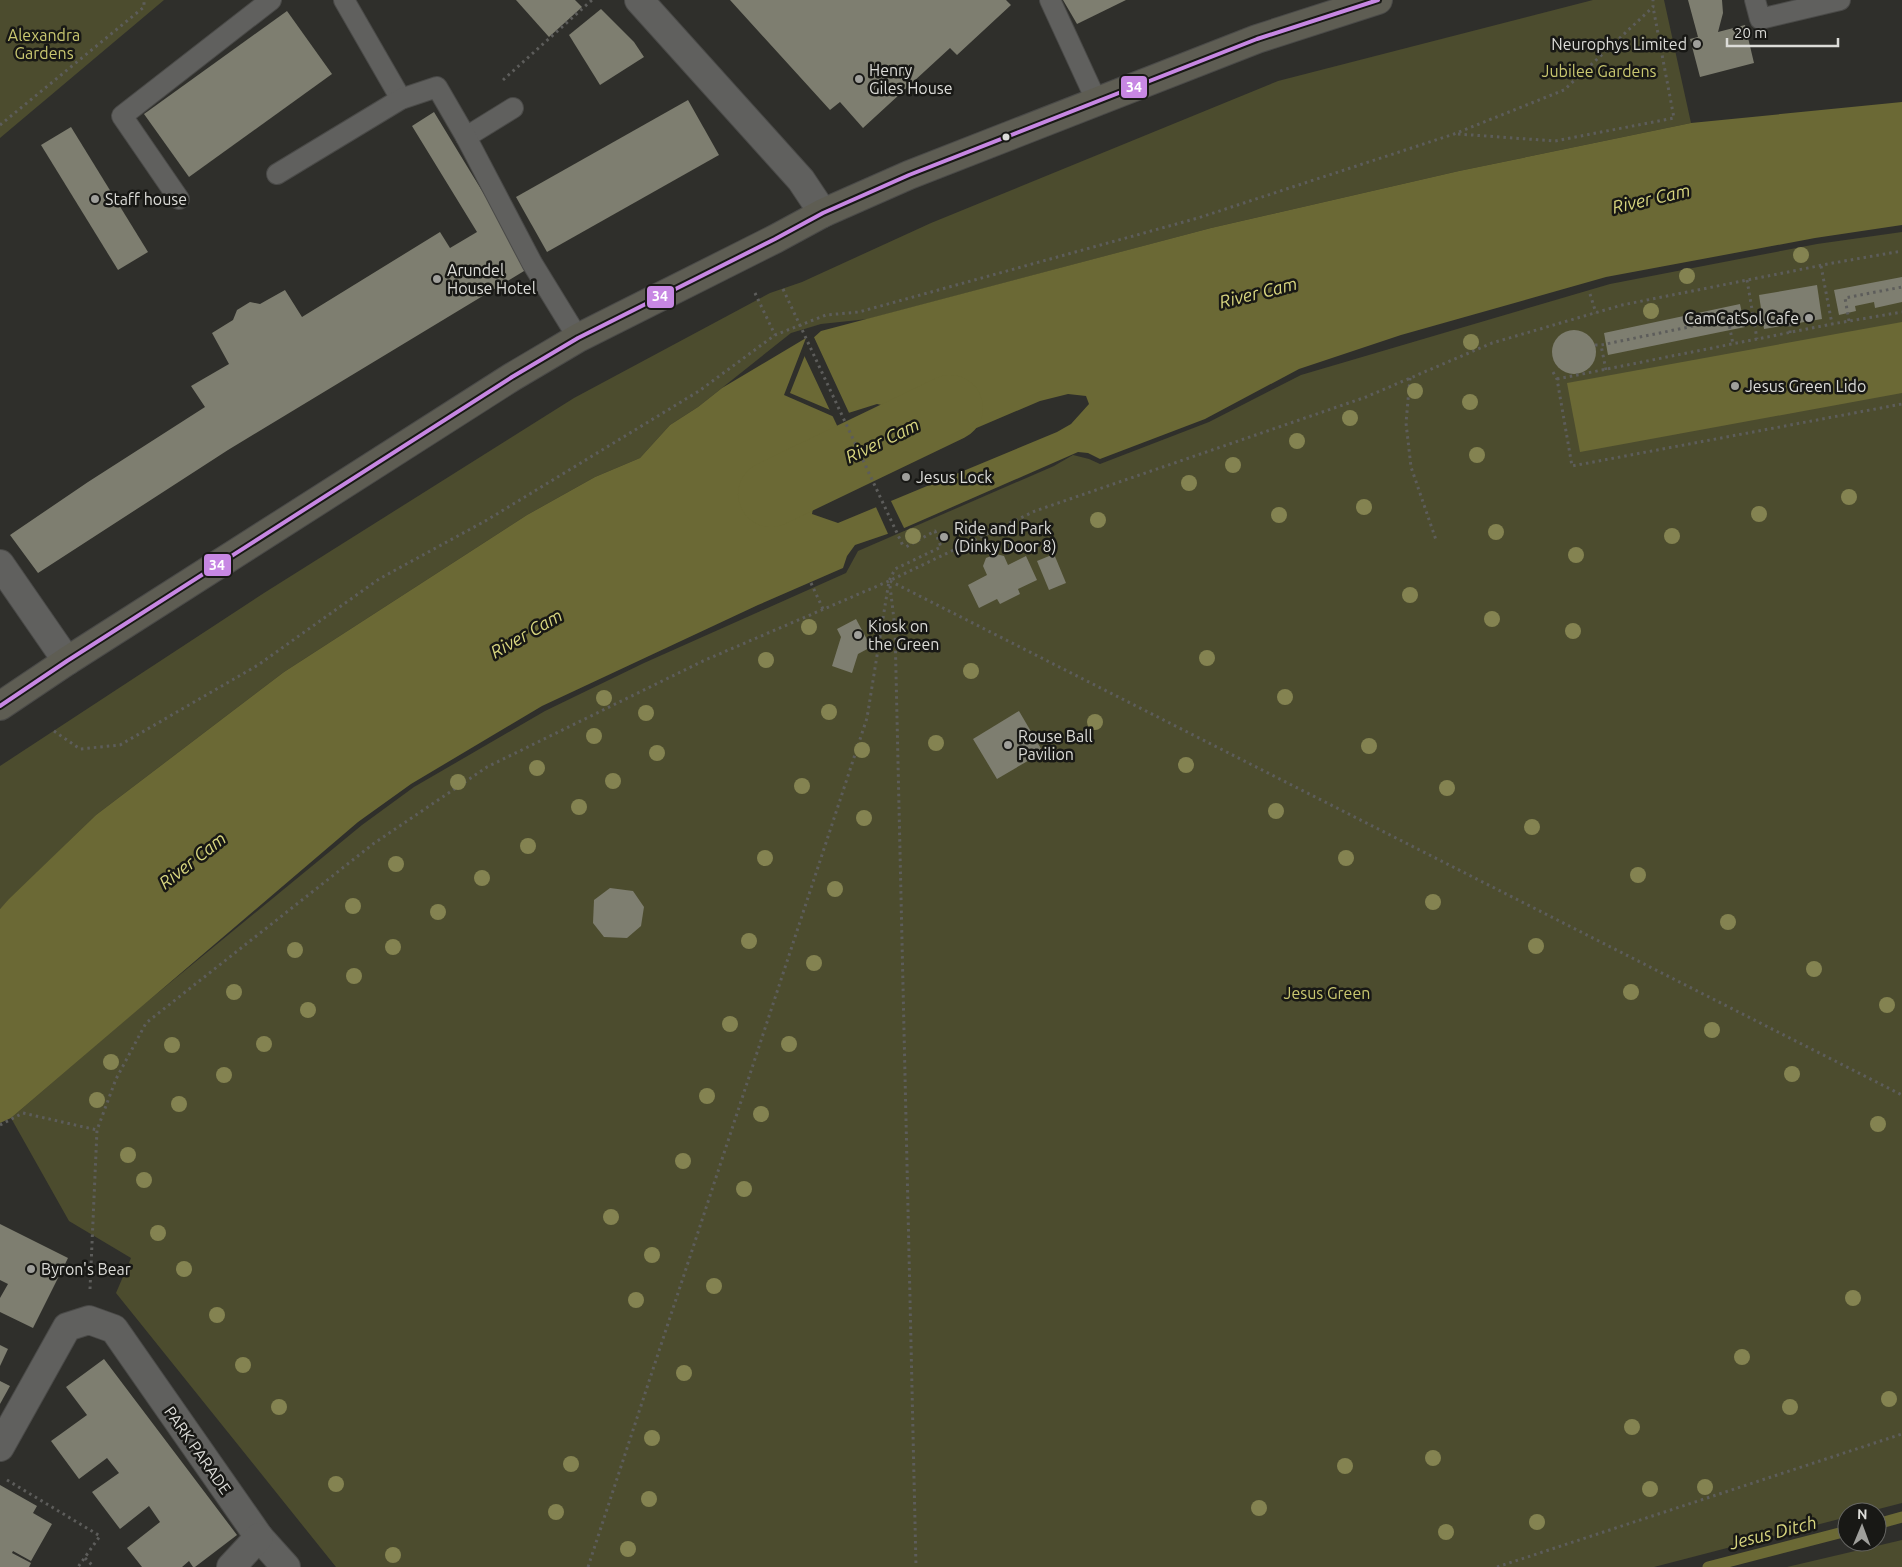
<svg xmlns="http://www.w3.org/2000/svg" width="1902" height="1567" font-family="Ubuntu,sans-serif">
  <rect width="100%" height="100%" fill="#2f2f2b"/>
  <!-- green -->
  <g fill="#4c4c2e">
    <polygon points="0,0 164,0 0,138"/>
    <polygon points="1593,0 1664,0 1691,123 1459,171 1211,228 868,319 821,324 791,333 698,407 670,425 640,458 595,477 527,515 284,672 96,815 0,909 0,766 264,593 574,398 770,293 802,282 931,223 1278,81"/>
    <polygon points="1902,232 1902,1503 1867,1512 1847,1512 1847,1517 1654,1567 336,1567 116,1293 131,1258 69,1221 11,1118 143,1005 362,825 414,787 545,711 644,663 846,573 858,551 1054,466 1073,455 1089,459 1100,464 1209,422 1301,375 1610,284 1817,244"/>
    <polygon points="1902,1540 1902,1567 1787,1567"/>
  </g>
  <!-- water -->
  <g fill="#6b6935">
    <polygon points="1902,102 1902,225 1815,238 1606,277 1401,335 1299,369 1205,419 1100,459 1088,453 1078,452 902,529 855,545 847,556 843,568 758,605 542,706 411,784 358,822 11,1118 0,1123 0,909 9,899 96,815 284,672 527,515 595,477 640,458 670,425 698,407 722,388 806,338 784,395 839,419 866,479 830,494 814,503 812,514 838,523 1057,432 1071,424 1089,404 1086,396 1068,394 1040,401 878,470 857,426 883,413 886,406 877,404 842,415 790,393 811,340 821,331 1211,228 1459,171 1691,123"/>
    <polygon points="1902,322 1902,393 1580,452 1567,383"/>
  </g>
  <!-- pier -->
  <g fill="#2f2f2b">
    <polygon points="813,335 850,415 842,417 868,479 868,481 864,483 803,353 809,339"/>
    <polygon points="890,499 905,530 889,536 875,505"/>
  </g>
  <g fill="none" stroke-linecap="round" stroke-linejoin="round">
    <!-- stream -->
    <g stroke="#6b6935" stroke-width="11">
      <polyline points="1877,1524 1902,1517"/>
      <polyline points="1708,1567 1847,1531"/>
    </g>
    <!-- river -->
    <polyline stroke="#6b6935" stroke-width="66" points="771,494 950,408"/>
  </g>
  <!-- building -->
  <g fill="#7e7e70">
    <polygon points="516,0 575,0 582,7 549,37"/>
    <polygon points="730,0 1006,0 1011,5 957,55 950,48 863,128 840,102 830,110"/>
    <polygon points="1063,0 1126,0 1077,24"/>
    <polygon points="1688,0 1722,0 1723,13 1718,32 1745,25 1754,63 1700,77 1690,39 1698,37"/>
    <polygon points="601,9 634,42 644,57 600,85 569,35"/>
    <polygon points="287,11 332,74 189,177 144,114"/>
    <polygon points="688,100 719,155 547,252 516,197"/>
    <polygon points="434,112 529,268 228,450 38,573 10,535 88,482 205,407 191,386 229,364 212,333 233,320 237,310 250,302 260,304 285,290 302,317 440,232 450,248 477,232 412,126"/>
    <polygon points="71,127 148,252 118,270 41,145"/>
    <polygon points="1902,277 1902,302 1875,308 1874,302 1855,306 1856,311 1839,315 1834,290"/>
    <polygon points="1817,285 1822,319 1764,329 1759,295"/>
    <polygon points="1740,304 1745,327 1608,355 1604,333"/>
    <circle cx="1574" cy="352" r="22"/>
    <polygon points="996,554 1004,556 1008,565 1026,556 1037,580 1018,589 1020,594 1000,604 997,599 979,608 968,585 987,575 983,566 986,558"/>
    <polygon points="1054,554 1066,583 1049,590 1037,561"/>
    <polygon points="856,619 871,647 858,654 852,673 832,666 841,637 837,629"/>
    <polygon points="1019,711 1043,752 997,779 973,739"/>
    <polygon points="610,888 633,891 644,907 641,926 627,938 604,937 593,923 594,900"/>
    <polygon points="0,1224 68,1258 33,1328 0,1312 0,1298 8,1284 0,1280"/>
    <polygon points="0,1345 8,1349 0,1366"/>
    <polygon points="104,1359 237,1535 195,1567 193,1567 189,1561 182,1567 142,1567 127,1548 160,1522 149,1506 120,1529 92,1492 119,1473 107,1458 79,1479 51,1441 87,1415 66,1387"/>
    <polygon points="0,1381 10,1386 0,1404"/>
    <polygon points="0,1485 37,1506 33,1513 52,1524 31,1561 13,1551 12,1553 31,1563 29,1567 0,1567"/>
  </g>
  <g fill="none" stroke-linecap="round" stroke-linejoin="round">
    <!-- lane casing -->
    <g stroke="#4a4a48" stroke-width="22">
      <g id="lane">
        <polyline points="344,0 401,99"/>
        <polyline points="1050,0 1097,102"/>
        <polyline points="1755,0 1760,19 1840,0"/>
        <polyline points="466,137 513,108"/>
        <polyline points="277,174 401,99 437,87 466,137 532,263 578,338"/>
        <polyline points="179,199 122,116 271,0"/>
      </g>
    </g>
    <!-- street casing -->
    <g stroke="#4a4a48" stroke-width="30">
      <g id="street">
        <polyline points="639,0 801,180 823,213"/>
        <polyline points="0,564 67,661"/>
        <polyline points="0,1447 67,1327 89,1320 114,1329 259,1537 286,1567"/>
        <polyline points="231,1567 259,1537"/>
      </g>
    </g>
    <!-- primary casing -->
    <g stroke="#4a4a48" stroke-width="30">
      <polyline id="primary" points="0,706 67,661 512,377 578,338 775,239 823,213 909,175 1257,39 1378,0"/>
    </g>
    <!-- path -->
    <g stroke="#5d5d5b" stroke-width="3" stroke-dasharray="2.5 4" stroke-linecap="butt">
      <polyline points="503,80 592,0"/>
      <polyline points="0,125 144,7 144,0"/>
      <polyline points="1458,134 1555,141 1674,118 1653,7"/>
      <polyline points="1821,266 1832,324"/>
      <polyline points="1747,280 1757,339"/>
      <polyline points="755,293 775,335"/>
      <polyline points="1590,294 1596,313"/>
      <polyline points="1849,321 1845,298 1902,287"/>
      <polyline points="1790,324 1790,333"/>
      <polyline points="1595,345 1601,345"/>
      <polyline points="1606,370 1601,345 1606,344 1728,319 1733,344"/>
      <polyline points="1553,372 1557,379 1572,466 1902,404"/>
      <polyline points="1410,378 1406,423 1411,467 1436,540"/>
      <polyline points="1557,379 1832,324 1902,312"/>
      <polyline points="890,581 1902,1095"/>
      <polyline points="811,583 823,609"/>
      <polyline points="890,586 895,628 916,1567"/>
      <polyline points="54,731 80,749 120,745 258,665 379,579 487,520 699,391 775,335 826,315 859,312 1198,218 1454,134 1564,90 1653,7 1653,0"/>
      <polyline points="0,1125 23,1113 97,1130"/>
      <polyline points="90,1289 97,1130 116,1079 146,1023 373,844 487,767 703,661 889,581 1035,511 1366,397 1492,343 1622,305 1833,263 1902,251"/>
      <polyline points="7,1480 100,1536 78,1567"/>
      <polyline points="85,1558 94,1567"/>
      <polyline points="588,1567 867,718 889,581 895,569 941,547 935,531 904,548"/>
      <polyline points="1497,1567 1902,1434"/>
    </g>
    <!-- lane -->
    <use href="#lane" stroke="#60605e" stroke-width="20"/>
    <!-- street -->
    <use href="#street" stroke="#60605e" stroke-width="28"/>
    <!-- primary -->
    <use href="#primary" stroke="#5e5d53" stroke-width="28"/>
    <!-- path-bridge -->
    <polyline stroke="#5d5d5b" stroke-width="3" stroke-dasharray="2.5 4" stroke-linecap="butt" points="783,289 904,548"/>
    <!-- bus-1 casing -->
    <g stroke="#181815" stroke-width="8">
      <polyline id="bus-1" points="0,706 67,661 512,377 578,338 775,239 823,213 909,175 1257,39 1378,0"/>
    </g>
    <!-- bus-1 -->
    <use href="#bus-1" stroke="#c787e3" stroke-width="4"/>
  </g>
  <!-- trees -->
  <g fill="#848351">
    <circle cx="1801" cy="255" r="8"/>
    <circle cx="1687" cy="276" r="8"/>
    <circle cx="1651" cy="311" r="8"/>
    <circle cx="1471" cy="342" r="8"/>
    <circle cx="1415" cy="391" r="8"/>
    <circle cx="1470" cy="402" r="8"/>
    <circle cx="1350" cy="418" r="8"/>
    <circle cx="1297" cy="441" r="8"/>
    <circle cx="1477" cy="455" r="8"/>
    <circle cx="1233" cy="465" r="8"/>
    <circle cx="1189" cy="483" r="8"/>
    <circle cx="1849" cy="497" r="8"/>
    <circle cx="1364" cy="507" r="8"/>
    <circle cx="1759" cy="514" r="8"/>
    <circle cx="1279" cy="515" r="8"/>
    <circle cx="1098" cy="520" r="8"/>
    <circle cx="1496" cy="532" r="8"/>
    <circle cx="913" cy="536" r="8"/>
    <circle cx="1672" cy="536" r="8"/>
    <circle cx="1576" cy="555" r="8"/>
    <circle cx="1410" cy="595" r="8"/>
    <circle cx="1492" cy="619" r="8"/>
    <circle cx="809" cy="627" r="8"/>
    <circle cx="1573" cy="631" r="8"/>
    <circle cx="1207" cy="658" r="8"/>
    <circle cx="766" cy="660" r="8"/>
    <circle cx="971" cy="671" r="8"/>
    <circle cx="1285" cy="697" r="8"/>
    <circle cx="604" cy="698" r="8"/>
    <circle cx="829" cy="712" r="8"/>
    <circle cx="646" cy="713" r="8"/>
    <circle cx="1095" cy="722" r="8"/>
    <circle cx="594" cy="736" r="8"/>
    <circle cx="936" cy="743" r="8"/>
    <circle cx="1369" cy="746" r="8"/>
    <circle cx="862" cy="750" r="8"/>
    <circle cx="657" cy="753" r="8"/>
    <circle cx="1186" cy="765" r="8"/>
    <circle cx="537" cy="768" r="8"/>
    <circle cx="613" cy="781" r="8"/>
    <circle cx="458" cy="782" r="8"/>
    <circle cx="802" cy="786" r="8"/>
    <circle cx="1447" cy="788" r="8"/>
    <circle cx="579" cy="807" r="8"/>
    <circle cx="1276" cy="811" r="8"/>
    <circle cx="864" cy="818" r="8"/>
    <circle cx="1532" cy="827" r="8"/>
    <circle cx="528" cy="846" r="8"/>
    <circle cx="765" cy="858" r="8"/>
    <circle cx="1346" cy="858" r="8"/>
    <circle cx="396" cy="864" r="8"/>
    <circle cx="1638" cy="875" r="8"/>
    <circle cx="482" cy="878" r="8"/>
    <circle cx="835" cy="889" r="8"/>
    <circle cx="1433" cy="902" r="8"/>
    <circle cx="353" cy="906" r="8"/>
    <circle cx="438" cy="912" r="8"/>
    <circle cx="1728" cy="922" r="8"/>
    <circle cx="749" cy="941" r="8"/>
    <circle cx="1536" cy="946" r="8"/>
    <circle cx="393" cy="947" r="8"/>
    <circle cx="295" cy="950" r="8"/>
    <circle cx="814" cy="963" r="8"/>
    <circle cx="1814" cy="969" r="8"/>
    <circle cx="354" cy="976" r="8"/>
    <circle cx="234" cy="992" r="8"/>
    <circle cx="1631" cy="992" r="8"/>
    <circle cx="1887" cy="1005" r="8"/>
    <circle cx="308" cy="1010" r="8"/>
    <circle cx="730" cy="1024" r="8"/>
    <circle cx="1712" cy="1030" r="8"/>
    <circle cx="264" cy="1044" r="8"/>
    <circle cx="789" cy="1044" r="8"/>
    <circle cx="172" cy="1045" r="8"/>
    <circle cx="111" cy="1062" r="8"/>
    <circle cx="1792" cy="1074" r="8"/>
    <circle cx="224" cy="1075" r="8"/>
    <circle cx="707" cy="1096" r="8"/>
    <circle cx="97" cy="1100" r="8"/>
    <circle cx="179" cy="1104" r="8"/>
    <circle cx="761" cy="1114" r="8"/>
    <circle cx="1878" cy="1124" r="8"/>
    <circle cx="128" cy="1155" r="8"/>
    <circle cx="683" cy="1161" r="8"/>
    <circle cx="144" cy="1180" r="8"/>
    <circle cx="744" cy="1189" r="8"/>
    <circle cx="611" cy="1217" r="8"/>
    <circle cx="158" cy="1233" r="8"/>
    <circle cx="652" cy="1255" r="8"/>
    <circle cx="184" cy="1269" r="8"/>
    <circle cx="714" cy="1286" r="8"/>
    <circle cx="1853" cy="1298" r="8"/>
    <circle cx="636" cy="1300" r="8"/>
    <circle cx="217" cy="1315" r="8"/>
    <circle cx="1742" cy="1357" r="8"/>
    <circle cx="243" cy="1365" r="8"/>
    <circle cx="684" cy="1373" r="8"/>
    <circle cx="1889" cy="1399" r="8"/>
    <circle cx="279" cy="1407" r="8"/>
    <circle cx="1790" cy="1407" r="8"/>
    <circle cx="1632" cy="1427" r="8"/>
    <circle cx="652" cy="1438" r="8"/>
    <circle cx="1433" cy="1458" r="8"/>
    <circle cx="571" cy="1464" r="8"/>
    <circle cx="1345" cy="1466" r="8"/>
    <circle cx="336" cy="1484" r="8"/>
    <circle cx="1705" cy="1487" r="8"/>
    <circle cx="1650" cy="1489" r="8"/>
    <circle cx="649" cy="1499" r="8"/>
    <circle cx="1259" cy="1508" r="8"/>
    <circle cx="556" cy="1512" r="8"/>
    <circle cx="1537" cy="1522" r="8"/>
    <circle cx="1446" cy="1532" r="8"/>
    <circle cx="628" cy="1549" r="8"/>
    <circle cx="393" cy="1555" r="8"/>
  </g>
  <!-- markers -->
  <g fill="#9f9f9b" stroke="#181815" stroke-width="2">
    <circle cx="1697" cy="44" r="5"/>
    <circle cx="859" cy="79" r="5"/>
    <circle cx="95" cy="199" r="5"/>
    <circle cx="437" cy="279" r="5"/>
    <circle cx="1809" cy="318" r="5"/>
    <circle cx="1735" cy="386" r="5"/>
    <circle cx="906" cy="477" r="5"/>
    <circle cx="944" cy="537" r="5"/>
    <circle cx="858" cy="635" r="5"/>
    <circle cx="1008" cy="745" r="5"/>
    <circle cx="31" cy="1269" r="5"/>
  </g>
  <circle fill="#dcdcd8" stroke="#181815" stroke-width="2" cx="1006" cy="137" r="4.5"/>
  <g text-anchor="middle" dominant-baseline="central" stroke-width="5" stroke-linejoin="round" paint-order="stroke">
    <!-- park labels -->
    <g font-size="16" fill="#c9c770" stroke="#181815">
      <text x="44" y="35">Alexandra<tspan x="44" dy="18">Gardens</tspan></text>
      <text x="1599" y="71">Jubilee Gardens</text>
      <text x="1327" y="993">Jesus Green</text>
    </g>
    <!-- poi labels -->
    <g font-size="16" fill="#dcdcd8" stroke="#181815" text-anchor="start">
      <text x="1687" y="44" text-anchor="end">Neurophys Limited</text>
      <text x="869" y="70">Henry<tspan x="869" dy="18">Giles House</tspan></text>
      <text x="105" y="199">Staff house</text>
      <text x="447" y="270">Arundel<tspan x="447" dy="18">House Hotel</tspan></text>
      <text x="1799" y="318" text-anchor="end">CamCatSol Cafe</text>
      <text x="1745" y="386">Jesus Green Lido</text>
      <text x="916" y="477">Jesus Lock</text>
      <text x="954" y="528">Ride and Park<tspan x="954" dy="18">(Dinky Door 8)</tspan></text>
      <text x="868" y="626">Kiosk on<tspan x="868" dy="18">the Green</tspan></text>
      <text x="1018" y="736">Rouse Ball<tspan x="1018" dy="18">Pavilion</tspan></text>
      <text x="41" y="1269">Byron's Bear</text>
    </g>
    <!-- street labels -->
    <g font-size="16" fill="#dcdcd8" stroke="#181815">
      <text transform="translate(198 1450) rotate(55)">PARK PARADE</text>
    </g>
    <!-- water labels -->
    <g font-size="18" font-style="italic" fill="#d8d67f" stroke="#181815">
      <text transform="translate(1651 198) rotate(-13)">River Cam</text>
      <text transform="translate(1258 292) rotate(-14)">River Cam</text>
      <text transform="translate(882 440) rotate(-26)">River Cam</text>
      <text transform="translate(526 633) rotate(-30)">River Cam</text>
      <text transform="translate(192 860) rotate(-38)">River Cam</text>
      <text transform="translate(1773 1532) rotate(-14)">Jesus Ditch</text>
    </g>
  </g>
  <g stroke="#181815" stroke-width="2">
    <rect x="1120" y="75" width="28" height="24" rx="5" fill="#c787e3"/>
    <rect x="646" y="285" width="29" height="24" rx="5" fill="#c787e3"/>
    <rect x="203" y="553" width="29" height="24" rx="5" fill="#c787e3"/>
  </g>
  <g font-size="14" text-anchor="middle" font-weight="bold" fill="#fff">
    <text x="1134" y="92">34</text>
    <text x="660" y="301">34</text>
    <text x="217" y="570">34</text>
  </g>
  <!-- north arrow -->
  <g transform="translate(1862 1527) rotate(1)"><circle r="24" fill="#181815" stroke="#666663"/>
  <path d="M0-4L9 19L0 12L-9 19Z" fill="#9f9f9b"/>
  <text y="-8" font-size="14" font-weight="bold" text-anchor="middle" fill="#dcdcd8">N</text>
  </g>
  <!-- scale -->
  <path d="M1727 38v8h111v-8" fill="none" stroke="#dcdcd8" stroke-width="2.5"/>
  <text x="1734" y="38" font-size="15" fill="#dcdcd8" stroke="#181815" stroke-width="4" paint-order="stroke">20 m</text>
</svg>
